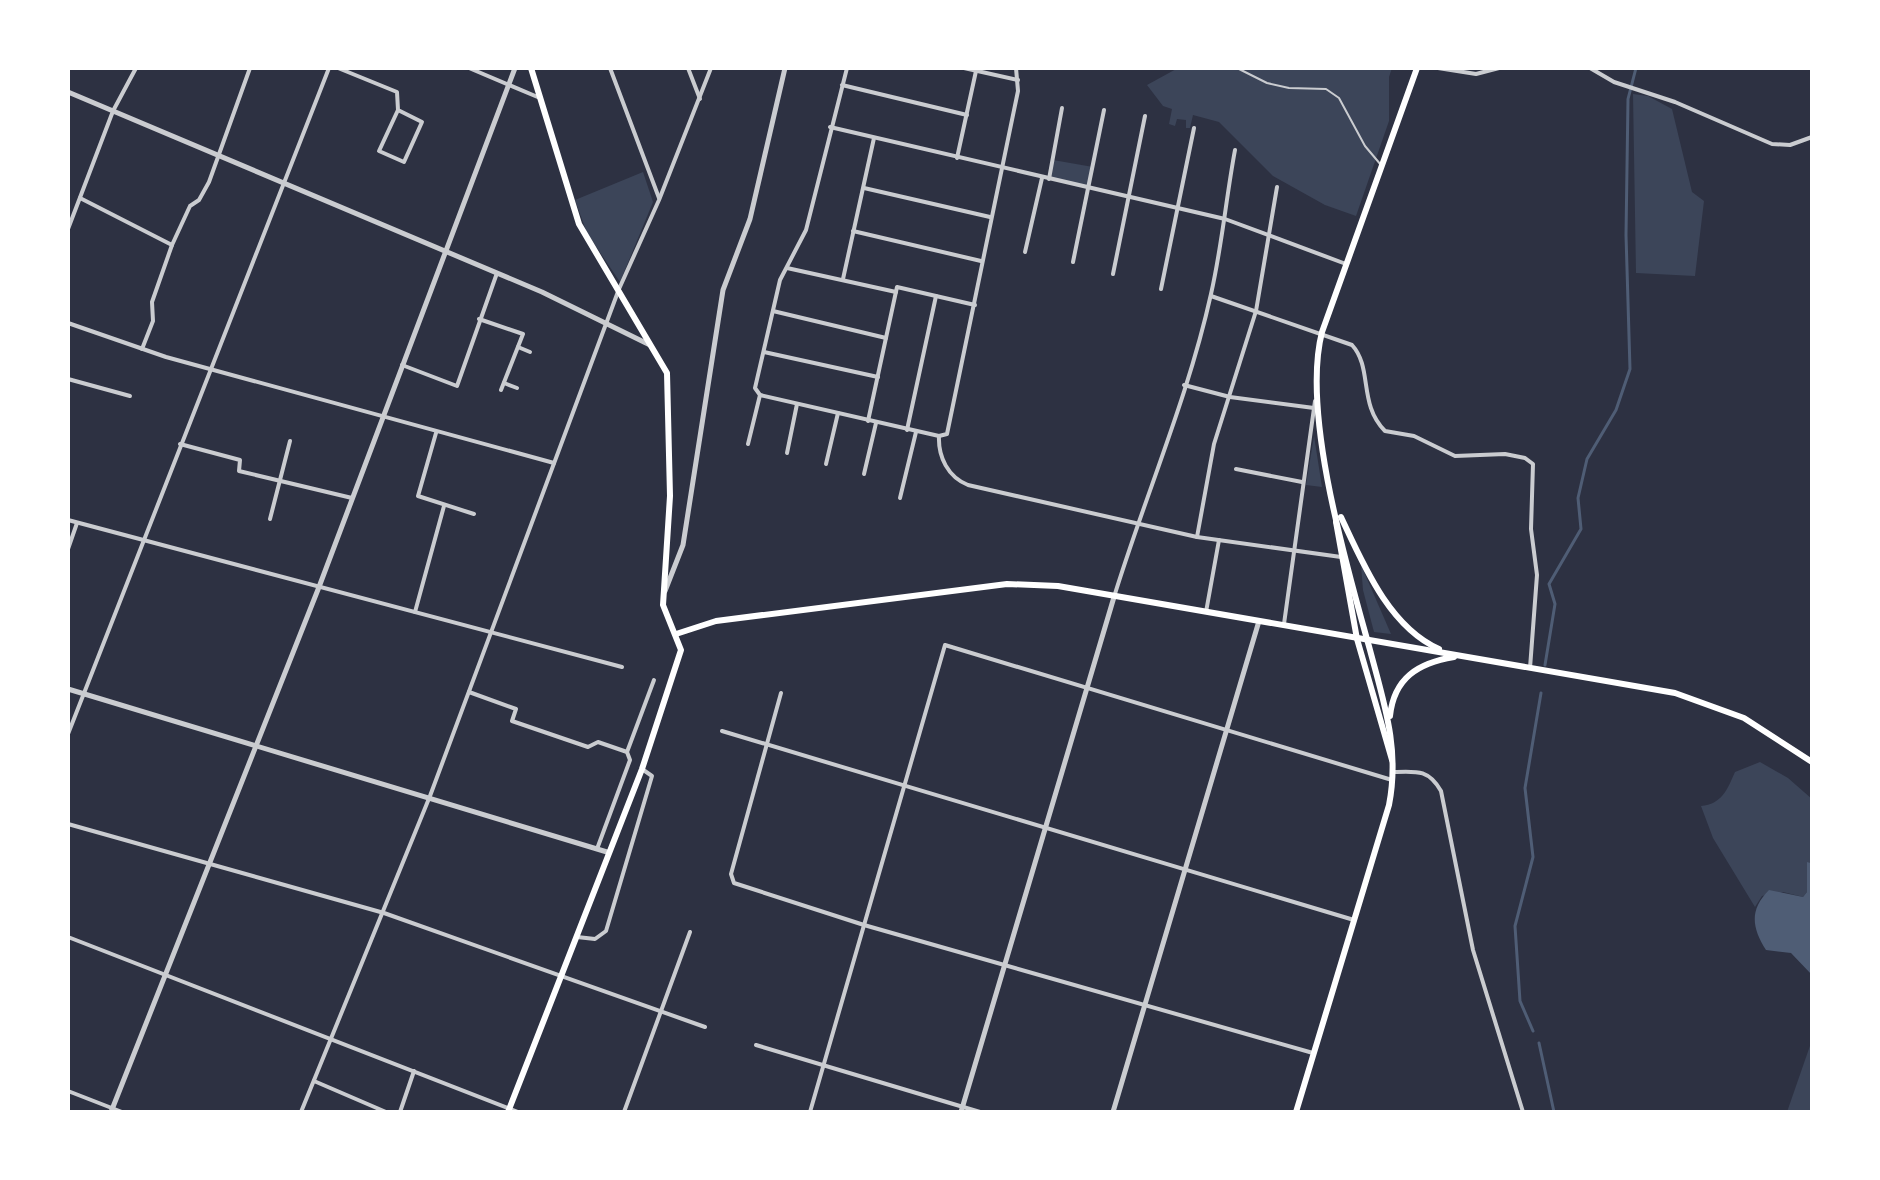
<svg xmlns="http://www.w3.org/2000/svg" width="1880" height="1180" font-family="'Fira Sans Condensed',sans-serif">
  <rect width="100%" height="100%" fill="#2d3142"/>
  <!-- green -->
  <g fill="#3c4559">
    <polygon points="1178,68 1392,68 1389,77 1389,121 1356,216 1325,205 1273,176 1219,122 1193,115 1190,128 1186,128 1186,120 1177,119 1175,126 1169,124 1172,109 1163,106 1147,85"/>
    <polygon points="1633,94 1648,96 1672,109 1692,192 1704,201 1695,276 1636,273"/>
    <polygon points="1053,160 1093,167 1090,188 1049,179"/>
    <polygon points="643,172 653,202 620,282 587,233 575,200"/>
    <polygon points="1314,436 1322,487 1306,485"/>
    <polygon points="1361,565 1391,634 1374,632 1363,590"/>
    <path d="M1760 762 1788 778 1812 799V863L1807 862V892L1803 897 1783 892 1762 896 1755 907 1713 838 1701 806C1722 804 1727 790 1735 772Z"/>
    <polygon points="1812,1040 1812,1112 1787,1112"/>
  </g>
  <!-- water -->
  <path fill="#4f5d75" d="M1807 862 1812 863V975L1791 953 1766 950C1752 928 1749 910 1769 890L1803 897 1807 892Z"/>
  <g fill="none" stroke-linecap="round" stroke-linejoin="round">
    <!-- stream -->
    <g stroke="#4f5d75" stroke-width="3">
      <polyline points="1545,665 1555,604 1549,584 1581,529 1578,498 1587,459 1616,410 1630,369 1626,235 1628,99 1636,68"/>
      <polyline points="1533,1031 1520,1001 1515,926 1533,857 1525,788 1541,693"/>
      <polyline points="1539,1043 1554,1112"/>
    </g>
    <!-- service -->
    <polyline stroke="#caccd0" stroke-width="2" points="1237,68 1267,83 1289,88 1326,89 1339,98 1365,146 1381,165"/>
    <!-- minor -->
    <g stroke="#caccd0" stroke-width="4">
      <polyline points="338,68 397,92 398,110 379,151 404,162 422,122 398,110"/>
      <polyline points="469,68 540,98"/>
      <polyline points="610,68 659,198"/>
      <polyline points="688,68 700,99"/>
      <polyline points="964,68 1018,80"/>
      <polyline points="1438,68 1476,74 1499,68"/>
      <polyline points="1590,68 1614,82 1675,102 1772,144 1790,145 1812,137"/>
      <polyline points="842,85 967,115"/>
      <polyline points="830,127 1225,219 1346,264"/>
      <polyline points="957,158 976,71"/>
      <polyline points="1049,179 1062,108"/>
      <polyline points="864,188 990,217"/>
      <polyline points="80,198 172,245"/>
      <polyline points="68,229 113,111 136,68"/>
      <polyline points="853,231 981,261"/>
      <polyline points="1025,252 1042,178"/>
      <polyline points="1073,262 1104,110"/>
      <polyline points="787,268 896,292"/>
      <polyline points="1113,274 1145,116"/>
      <polyline points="843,279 874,138"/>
      <polyline points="1161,289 1194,128"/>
      <path d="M1211 296 1352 345C1373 368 1358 404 1385 431L1414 436 1455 456 1505 454 1525 458 1533 464 1531 529 1537 575 1530 668"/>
      <polyline points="773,311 886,338"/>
      <polyline points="479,319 523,334 501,390"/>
      <polyline points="68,323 166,357 554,463"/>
      <polyline points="518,347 530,352"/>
      <polyline points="142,349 153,321 152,302 172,245 190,206 199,200 209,182 250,68"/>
      <polyline points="764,352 878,377"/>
      <polyline points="402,365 457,386 497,273"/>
      <polyline points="68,379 130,396"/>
      <polyline points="504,383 517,388"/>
      <polyline points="1184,385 1230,397 1314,408"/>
      <polyline points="760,395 939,436"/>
      <polyline points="868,421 897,287 975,305"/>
      <polyline points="907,430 936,296"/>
      <polyline points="436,433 418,496 474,514"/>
      <path d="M939 436C938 457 948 477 968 485L1197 537 1341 557"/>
      <polyline points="939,436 947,434 1018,91 1016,68"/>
      <polyline points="180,444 240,460 239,471 352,498"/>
      <polyline points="748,444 760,395 755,388 780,280 806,230 847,68"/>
      <polyline points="787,453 797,404"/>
      <polyline points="826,464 838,413"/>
      <polyline points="1236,469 1302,482"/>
      <polyline points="864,474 876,423"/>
      <polyline points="900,498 916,432"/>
      <polyline points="270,519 290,441"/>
      <polyline points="68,520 622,667"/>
      <polyline points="1197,537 1214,444 1256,311 1277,187"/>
      <polyline points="68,549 77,523"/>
      <path d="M1114 597C1145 496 1188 398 1211 294 1222 246 1226 198 1235 150"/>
      <polyline points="415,612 444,506"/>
      <polyline points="1206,612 1219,540"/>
      <polyline points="1284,624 1315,401"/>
      <polyline points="469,692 516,709 512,721 588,747 598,742 627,752 630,760 597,849"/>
      <polyline points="781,693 731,874 734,883 864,925 1313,1053"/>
      <polyline points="722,731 1354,920"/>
      <polyline points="68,734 329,68"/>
      <polyline points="627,752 654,680"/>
      <path d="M1395 772C1418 771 1429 770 1441 791L1473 950 1523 1112"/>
      <polyline points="68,824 384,913 705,1027"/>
      <polyline points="68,937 518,1112"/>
      <polyline points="577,937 595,939 606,931 652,776 642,769"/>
      <polyline points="756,1045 980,1112"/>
      <polyline points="314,1081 386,1112"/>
      <polyline points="68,1091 122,1112"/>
      <polyline points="301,1112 430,796 619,289 659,200 711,68"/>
      <polyline points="400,1112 414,1071"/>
      <polyline points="624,1112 690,932"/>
      <polyline points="810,1112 945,645 1392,780"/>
    </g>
    <!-- tertiary -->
    <g stroke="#caccd0" stroke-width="5">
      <polyline points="68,92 542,292 650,345"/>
      <polyline points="665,591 683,545 723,290 750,219 785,68"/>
      <polyline points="68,689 607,852"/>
      <polyline points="111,1112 319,587 515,68"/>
      <polyline points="961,1112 1114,597"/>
      <polyline points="1113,1112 1259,621"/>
    </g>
    <!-- secondary -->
    <g stroke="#fff" stroke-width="6">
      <path d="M1341 517C1363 564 1389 627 1439 649"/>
      <polyline points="1336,522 1357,639 1392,760"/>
      <polyline points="676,634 716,621 1007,584 1058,586 1675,693 1744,718 1812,762"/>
      <path d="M1390 716C1394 678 1418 663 1454 657"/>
      <polyline points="508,1112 642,769 681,650 663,605 670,496 667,373 579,224 531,68"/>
      <path d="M1296 1112 1389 805C1400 749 1384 703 1370 650 1347 567 1301 413 1322 332L1417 68"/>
    </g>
  </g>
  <!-- border -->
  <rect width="1880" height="1180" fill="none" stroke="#ffffff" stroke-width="140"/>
</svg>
